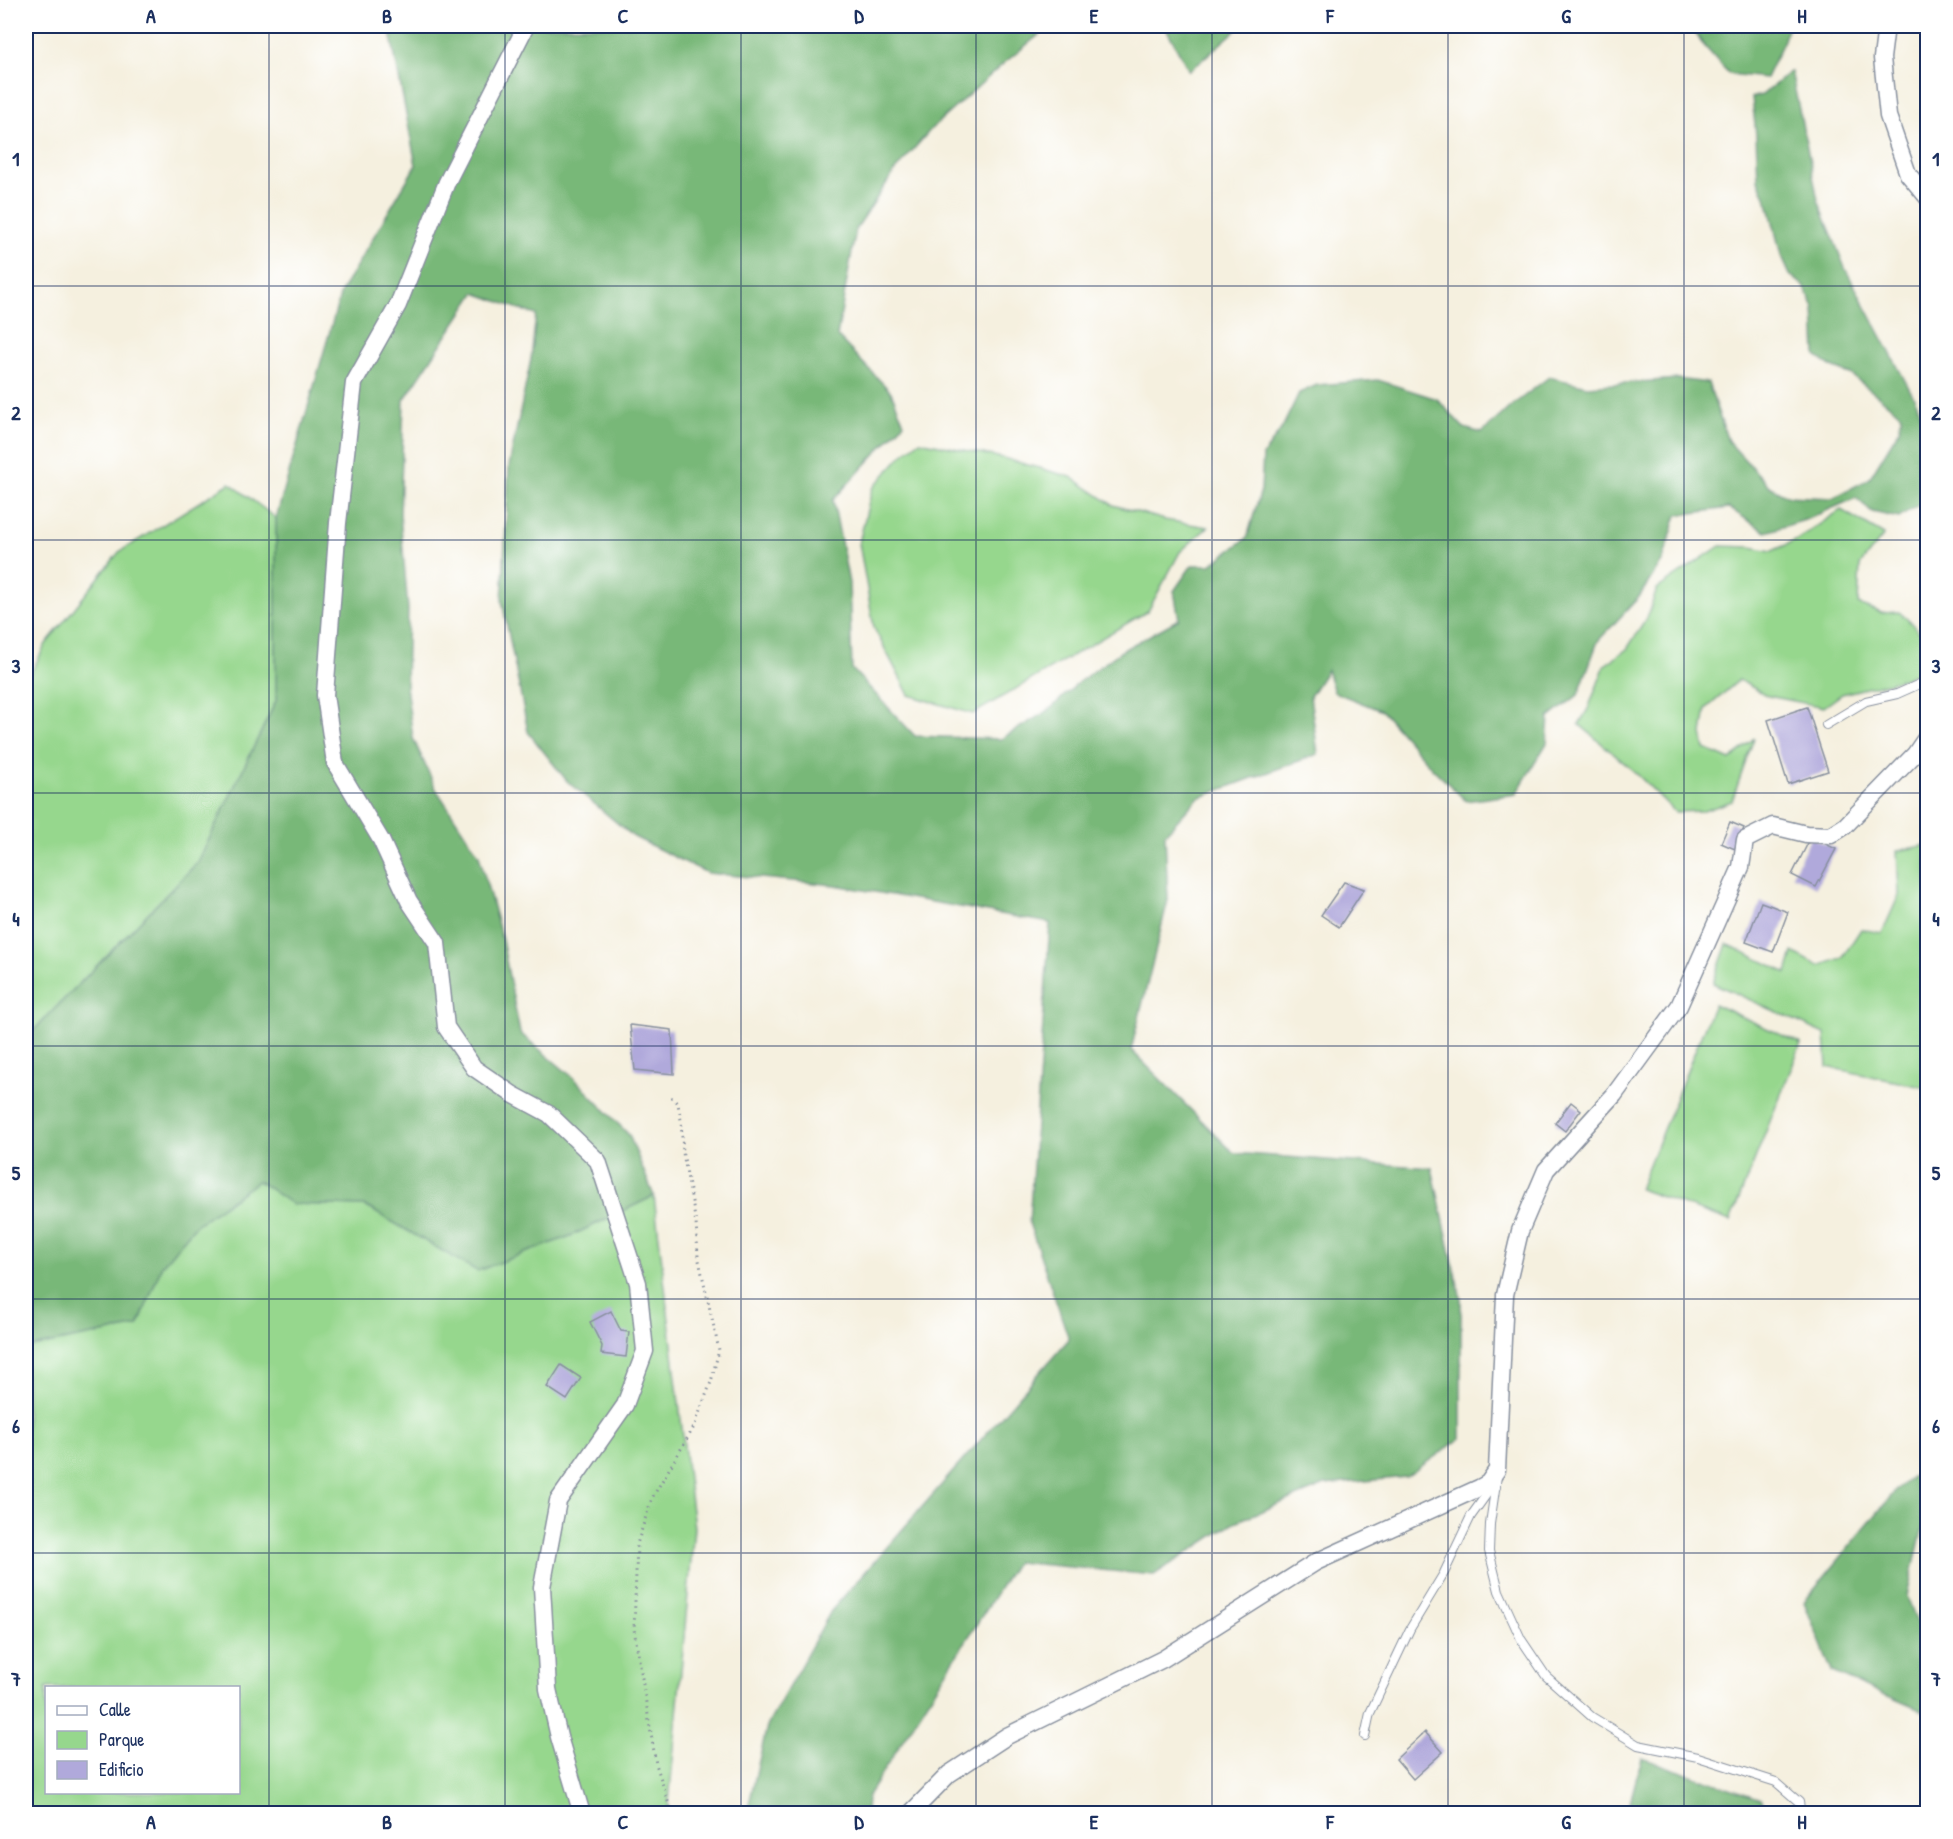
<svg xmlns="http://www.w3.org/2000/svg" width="1953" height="1839" font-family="'Patrick Hand',sans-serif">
  <rect width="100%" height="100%" fill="#fff"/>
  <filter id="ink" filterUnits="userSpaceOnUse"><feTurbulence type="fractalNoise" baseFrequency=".0167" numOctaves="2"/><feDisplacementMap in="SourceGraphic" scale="12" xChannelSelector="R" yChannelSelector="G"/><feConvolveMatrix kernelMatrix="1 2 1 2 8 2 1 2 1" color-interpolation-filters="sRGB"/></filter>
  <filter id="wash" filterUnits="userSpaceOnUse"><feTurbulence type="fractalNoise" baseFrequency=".008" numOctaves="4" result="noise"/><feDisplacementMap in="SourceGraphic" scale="24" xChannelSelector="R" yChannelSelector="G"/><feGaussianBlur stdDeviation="1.35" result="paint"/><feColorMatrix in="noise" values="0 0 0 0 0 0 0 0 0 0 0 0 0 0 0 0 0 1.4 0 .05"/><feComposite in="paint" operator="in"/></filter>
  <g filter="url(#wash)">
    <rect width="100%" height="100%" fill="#f5f0df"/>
    <!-- green -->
    <g fill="#96d78d" stroke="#588376" stroke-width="1.5" fill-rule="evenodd">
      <polygon points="920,441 1003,458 1071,477 1113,505 1165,520 1208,527 1180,552 1148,611 973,714 909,695 874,628 859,543 872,489 902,455"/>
      <polygon points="230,483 276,518 276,701 198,862 33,1031 26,1034 26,682 46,644 119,552"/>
      <path d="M1841 510 1884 535 1860 565 1858 604 1882 613 1899 612C1922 631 1928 639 1927 670L1895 681 1842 694 1824 707 1768 696 1739 680 1706 709 1702 734 1705 749 1730 760 1754 738 1732 801 1704 811 1675 812 1637 774 1579 724 1588 709 1605 665 1627 649 1647 618 1657 589 1720 546 1750 547 1772 551 1795 541Z"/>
      <polygon points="1927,845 1927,1088 1827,1067 1825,1034 1713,983 1727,944 1787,973 1793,952 1819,966 1842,958 1861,929 1882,933 1899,895 1897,851"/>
      <polygon points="1714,1004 1801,1044 1730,1221 1639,1189"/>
      <path d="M258 1181 292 1204 365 1206 477 1271 573 1235 654 1196 694 1528 668 1813 26 1814V1348L138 1326 162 1265 196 1225ZM46 1688H238V1792H46Z"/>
    </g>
    <!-- forest -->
    <g fill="#78b878" stroke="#4a746b" stroke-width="1.5">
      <polygon points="389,26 1050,26 1003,64 932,128 894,172 856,229 837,336 891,392 904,423 833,500 849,583 852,669 915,736 1001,739 1049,710 1080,681 1123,650 1179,619 1174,591 1192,565 1210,565 1247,538 1261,490 1263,455 1282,428 1299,393 1317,385 1378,380 1437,399 1464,428 1482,433 1510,407 1549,377 1587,386 1677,379 1708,383 1728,441 1769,486 1787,496 1833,498 1869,479 1899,430 1902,415 1850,374 1832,367 1816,356 1814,308 1804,286 1790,275 1781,255 1769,206 1758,180 1756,135 1752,97 1762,95 1791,71 1818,200 1845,268 1917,403 1927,432 1927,488 1920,504 1899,518 1872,512 1856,498 1805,520 1766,532 1729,508 1677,515 1663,560 1639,597 1598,641 1578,695 1549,718 1547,743 1516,794 1466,801 1431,767 1382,711 1334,692 1327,670 1310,696 1318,754 1198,798 1165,834 1168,900 1131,1050 1234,1153 1432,1168 1461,1299 1461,1438 1406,1477 1325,1485 1233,1523 1154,1575 1016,1562 867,1797 866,1813 747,1813 767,1726 831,1611 1069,1339 1029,1223 1050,923 835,885 707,873 634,837 567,781 528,732 502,601 509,466 531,359 536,315 475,293 404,400 400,514 408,609 406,686 413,738 436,789 479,855 502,940 520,1033 575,1079 629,1135 654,1196 573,1235 477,1271 365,1206 292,1204 258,1181 196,1225 162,1265 138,1326 26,1348 26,1034 33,1031 198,862 276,701 276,518 341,292 416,165"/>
      <polygon points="1165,26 1241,26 1189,71"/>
      <polygon points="1692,26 1788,26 1784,40 1766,78 1729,74 1701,42"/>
      <polygon points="1927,1465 1927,1519 1921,1535 1907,1596 1927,1649 1927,1717 1925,1712 1832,1672 1804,1602 1897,1489"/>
      <polygon points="1642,1758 1761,1799 1769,1813 1627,1813"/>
    </g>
    <g id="blocks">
      <!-- building -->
      <g fill="#b0a9db">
        <polygon points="1807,707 1828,771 1788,784 1768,720"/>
        <polygon points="1730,822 1744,828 1735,849 1721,843"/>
        <polygon points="1811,837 1836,849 1816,887 1792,875"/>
        <polygon points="1344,882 1364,889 1339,927 1321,915"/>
        <polygon points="1761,902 1788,912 1773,952 1746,942"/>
        <polygon points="630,1025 672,1030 674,1074 635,1070"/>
        <polygon points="1571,1102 1581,1110 1565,1131 1555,1123"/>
        <polygon points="611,1311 621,1331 629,1332 626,1357 601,1354 602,1346 590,1322"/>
        <polygon points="561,1365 581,1378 567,1400 547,1387"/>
        <polygon points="1425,1732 1443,1752 1413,1779 1396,1759"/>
      </g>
    </g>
  </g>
  <g filter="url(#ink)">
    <use href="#blocks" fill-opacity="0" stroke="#88909e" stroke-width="1.5"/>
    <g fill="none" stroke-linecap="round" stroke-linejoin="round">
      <!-- service casing -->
      <g stroke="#88909e" stroke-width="10">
        <g id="service">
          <polyline points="1826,725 1866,701 1897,694 1924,682 1928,682"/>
          <polyline points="1497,1476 1490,1524 1489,1551 1499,1591 1521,1639 1546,1676 1592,1717 1638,1745 1698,1757 1776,1782 1799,1802 1801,1814"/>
          <polyline points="1365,1736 1370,1713 1410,1629 1444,1573 1471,1516 1489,1491 1496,1487"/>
        </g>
      </g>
      <!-- minor casing -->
      <g stroke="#88909e" stroke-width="19">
        <g id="minor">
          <polyline points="526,26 447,182 398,305 354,383 338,523 325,695 335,763 381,840 409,901 437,943 446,1027 474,1068 512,1094 549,1114 598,1161 638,1283 645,1351 625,1405 558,1501 542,1587 548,1689 559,1737 582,1814"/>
          <polyline points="1886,26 1882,58 1888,116 1908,174 1928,198"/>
          <polyline points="910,1814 949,1774 1007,1736 1163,1659 1316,1562 1479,1488 1488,1483 1497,1470 1505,1295 1520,1231 1546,1170 1614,1095 1679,1006 1741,867 1745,840 1773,826 1806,834 1831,835 1845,826 1915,754 1928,735"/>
        </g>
      </g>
      <!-- path -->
      <polyline stroke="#88909e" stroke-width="3" stroke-dasharray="1.5 4.5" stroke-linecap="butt" points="671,1097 678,1104 681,1120 683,1153 696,1223 698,1256 719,1350 711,1382 694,1427 652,1498 637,1544 634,1629 656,1764 672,1814"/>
      <!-- service -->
      <use href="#service" stroke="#fff" stroke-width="8"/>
      <!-- minor -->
      <use href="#minor" stroke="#fff" stroke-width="16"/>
    </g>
  </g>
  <!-- grid -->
  <path fill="none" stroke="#1b2f5e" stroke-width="1.5" stroke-opacity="0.55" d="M269 26V1814M505 26V1814M741 26V1814M976 26V1814M1212 26V1814M1448 26V1814M1684 26V1814M26 286H1928M26 540H1928M26 793H1928M26 1046H1928M26 1299H1928M26 1553H1928"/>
  <!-- margin -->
  <rect width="1953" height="1839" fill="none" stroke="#fff" stroke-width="66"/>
  <!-- legend -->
  <rect x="45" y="1686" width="195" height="108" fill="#ffffff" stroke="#a4acbf" stroke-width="1.5"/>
  <rect x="57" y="1706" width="30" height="9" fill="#ffffff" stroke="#a4acbf" stroke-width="1.5"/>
  <text x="99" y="1716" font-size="18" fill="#1b2f5e">Calle</text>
  <rect x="57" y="1731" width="30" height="18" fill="#96d78d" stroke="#a4acbf" stroke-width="1.5"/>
  <text x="99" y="1746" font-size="18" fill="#1b2f5e">Parque</text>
  <rect x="57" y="1761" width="30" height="18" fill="#b0a9db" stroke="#a4acbf" stroke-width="1.5"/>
  <text x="99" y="1776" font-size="18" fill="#1b2f5e">Edificio</text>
  <rect x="33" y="33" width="1887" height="1773" fill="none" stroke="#1b2f5e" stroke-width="2"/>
  <g font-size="20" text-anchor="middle" font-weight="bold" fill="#1b2f5e">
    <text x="151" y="23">A</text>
    <text x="387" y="23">B</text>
    <text x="623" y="23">C</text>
    <text x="859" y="23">D</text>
    <text x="1094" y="23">E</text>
    <text x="1330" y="23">F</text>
    <text x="1566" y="23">G</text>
    <text x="1802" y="23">H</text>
    <text x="16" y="166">1</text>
    <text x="1936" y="166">1</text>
    <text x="16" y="420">2</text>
    <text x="1936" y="420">2</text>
    <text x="16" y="673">3</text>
    <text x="1936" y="673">3</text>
    <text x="16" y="926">4</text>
    <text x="1936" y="926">4</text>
    <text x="16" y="1180">5</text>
    <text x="1936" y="1180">5</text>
    <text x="16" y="1433">6</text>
    <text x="1936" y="1433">6</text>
    <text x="16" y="1686">7</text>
    <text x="1936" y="1686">7</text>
    <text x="151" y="1829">A</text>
    <text x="387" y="1829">B</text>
    <text x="623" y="1829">C</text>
    <text x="859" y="1829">D</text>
    <text x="1094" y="1829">E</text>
    <text x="1330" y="1829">F</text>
    <text x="1566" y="1829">G</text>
    <text x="1802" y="1829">H</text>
  </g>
</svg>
